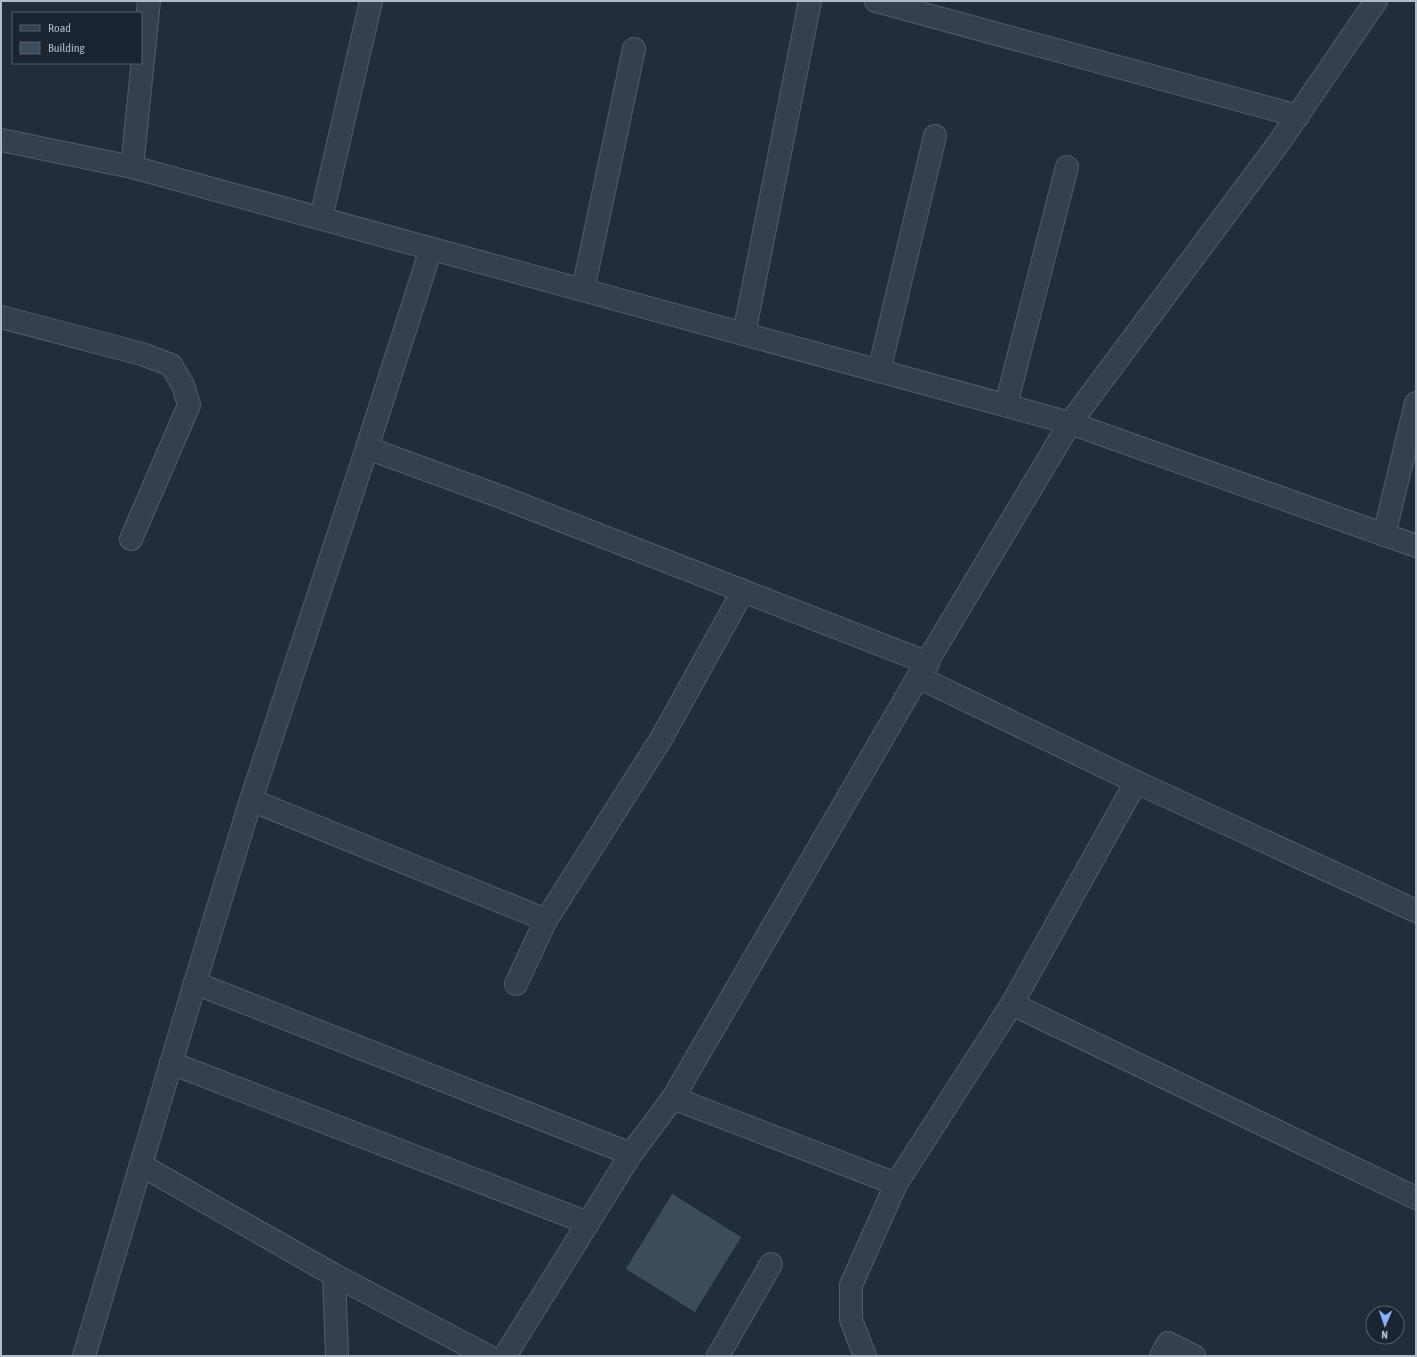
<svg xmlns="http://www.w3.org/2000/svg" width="1417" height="1357" font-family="'Asap Condensed',sans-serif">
  <rect width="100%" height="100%" fill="#222d3c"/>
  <!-- building -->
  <polygon fill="#3e4b5b" stroke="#1d2633" points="672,1193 742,1237 695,1313 625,1269"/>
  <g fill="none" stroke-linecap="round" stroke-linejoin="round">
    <!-- street casing -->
    <g stroke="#545d6a" stroke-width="24">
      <g id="street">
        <polyline points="876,1 1298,116"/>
        <polyline points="1,140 132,167 1070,423 1416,546"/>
        <polyline points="132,167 149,1"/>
        <polyline points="321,218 371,1"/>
        <polyline points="431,249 367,448 504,498 928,663"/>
        <polyline points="583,290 634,49"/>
        <polyline points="1,317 142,354 171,365 183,385 189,405 131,539"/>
        <polyline points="744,334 810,1"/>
        <polyline points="879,371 935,136"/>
        <polyline points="1006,405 1067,167"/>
        <polyline points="1384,535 1416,403"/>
        <polyline points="918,677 1136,782 1416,911"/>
        <polyline points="1136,782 1012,1004 1416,1198"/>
        <polyline points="251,800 546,920 661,739 743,591"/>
        <polyline points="195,983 251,800 367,448"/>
        <polyline points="516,984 546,920"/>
        <polyline points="171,1063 588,1223"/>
        <polyline points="673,1098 896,1184 1012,1004"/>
        <polyline points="141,1165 334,1275 337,1356"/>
        <polyline points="334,1275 488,1356"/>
        <polyline points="84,1356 195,983 631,1154"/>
        <polyline points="505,1356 631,1154 673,1098 918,677 1070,423 1278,144 1376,1"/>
        <polyline points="718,1356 771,1264"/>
        <polyline points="865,1356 851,1320 851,1285 896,1184"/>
        <polyline points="1161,1356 1168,1343 1194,1356"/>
      </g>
    </g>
    <!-- street -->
    <use href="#street" stroke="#363f4c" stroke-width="22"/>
  </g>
  <!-- border -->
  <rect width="1417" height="1357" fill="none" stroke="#b1bac8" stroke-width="4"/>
  <!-- legend -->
  <rect x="12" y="12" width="130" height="52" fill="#1b2431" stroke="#57606d"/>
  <rect x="20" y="25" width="20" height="6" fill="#363f4c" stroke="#57606d"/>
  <text x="48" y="32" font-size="12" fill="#b1bac8">Road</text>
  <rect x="20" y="42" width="20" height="12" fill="#3e4b5b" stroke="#57606d"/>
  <text x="48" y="52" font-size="12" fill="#b1bac8">Building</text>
  <!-- north arrow -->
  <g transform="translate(1385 1325) rotate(182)"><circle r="19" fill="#1b2431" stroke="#57606d"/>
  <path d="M0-3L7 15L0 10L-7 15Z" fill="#84b1fb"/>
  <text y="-6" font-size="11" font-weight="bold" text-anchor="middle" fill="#b1bac8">N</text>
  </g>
</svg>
